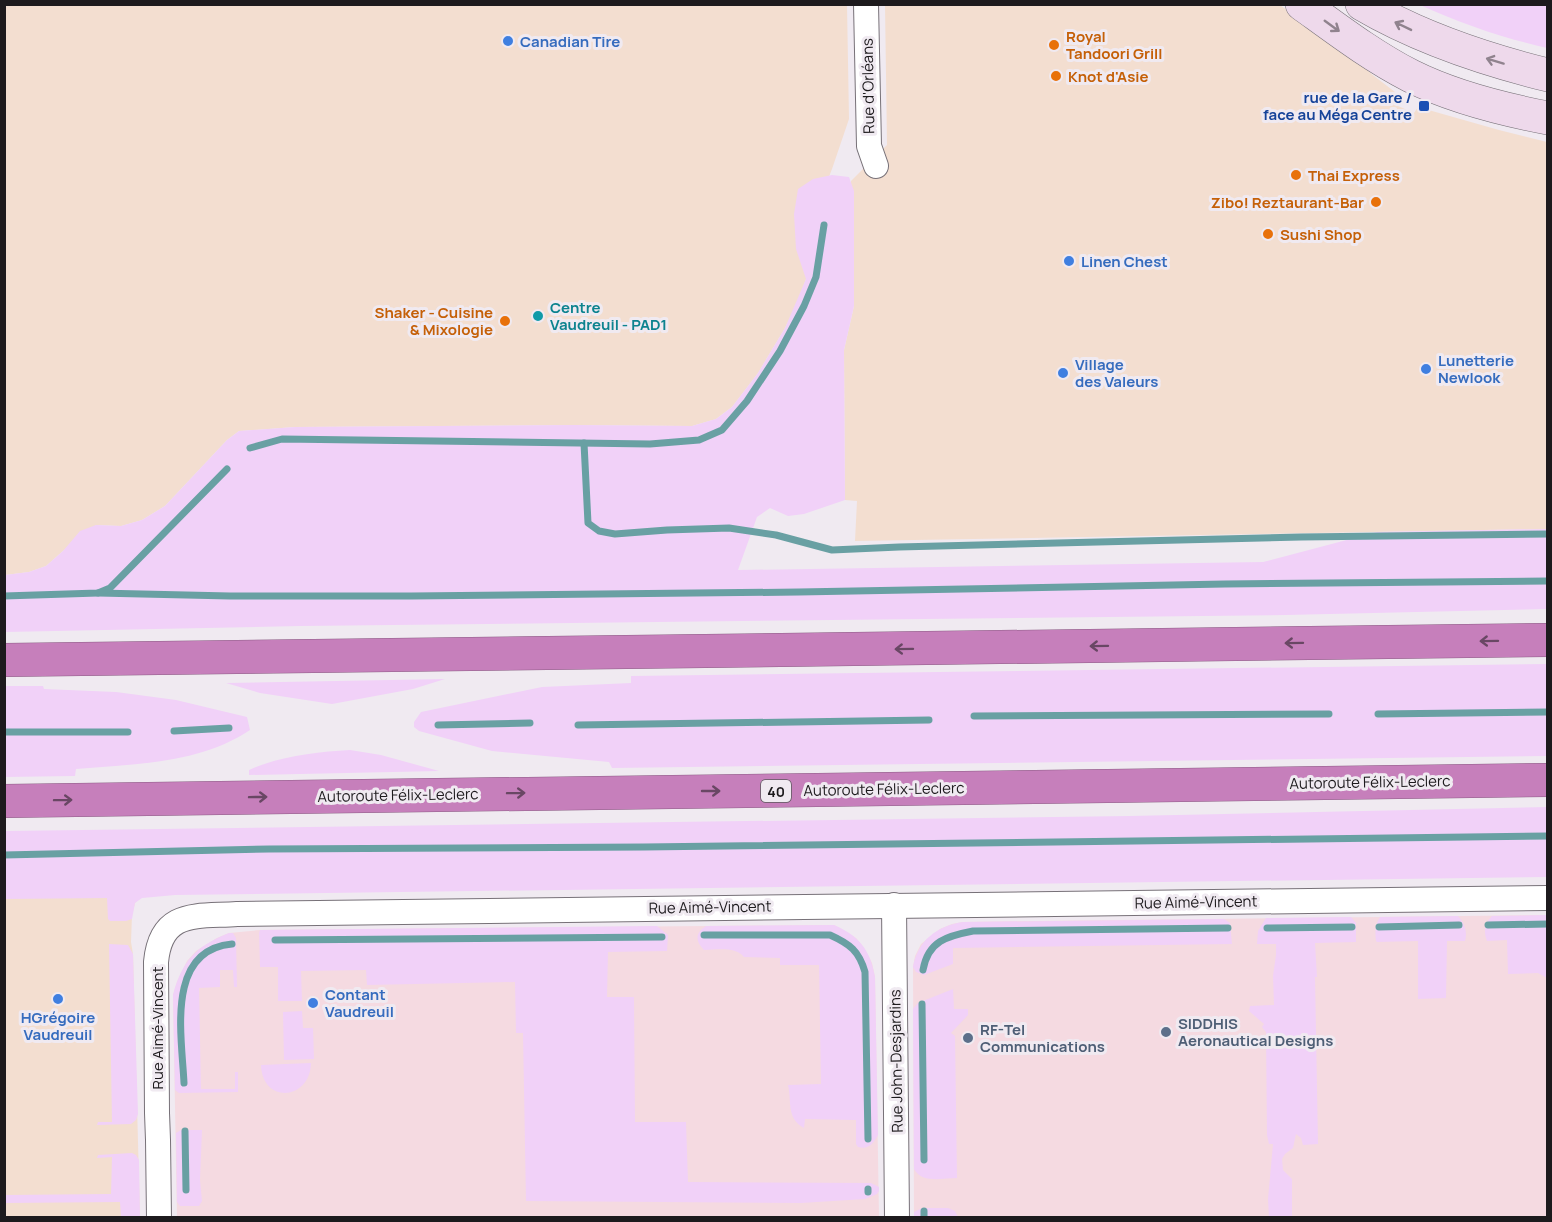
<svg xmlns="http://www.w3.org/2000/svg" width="1552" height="1222" font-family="Manrope,sans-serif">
  <rect width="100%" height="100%" fill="#f0eaf1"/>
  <!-- commercial -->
  <g fill="#f3ded0">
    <polygon points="4,5 847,5 849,119 832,169 813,217 806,279 799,299 785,328 758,373 732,407 716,419 692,426 574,425 295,427 239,431 227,440 165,506 142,520 121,526 96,525 63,551 46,566 29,572 5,575"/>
    <polygon points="885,5 1280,5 1353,58 1374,76 1395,92 1394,95 1401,99 1398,106 1414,113 1418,107 1499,130 1547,142 1547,529 855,541 857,501 845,500 844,350 854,306 851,181 887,145"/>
    <polygon points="147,888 135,903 132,915 131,942 133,954 140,1217 5,1217 4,889"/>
  </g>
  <!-- industrial -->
  <g fill="#f5dae1">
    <polygon points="1547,915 1547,1217 914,1218 913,967 915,956 921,944 940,929 952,924 963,922"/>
    <polygon points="834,925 856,938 864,948 872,963 875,977 879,1217 177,1218 173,995 177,982 187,961 196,951 217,938 229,933 260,930"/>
  </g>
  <!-- green -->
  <g fill="#f1d1f8">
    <path d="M1420 5H1547V48C1503 38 1462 24 1420 5Z"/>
    <polygon points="832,175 849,177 854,191 854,306 844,350 845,500 804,514 788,516 770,508 757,517 738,570 1263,562 1377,532 1547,529 1547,609 1286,615 301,626 5,632 5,575 29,572 46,566 63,551 80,531 96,525 121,526 142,520 165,506 227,440 239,431 295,427 574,425 692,426 716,419 732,407 758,373 785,328 806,279 796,249 794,214 798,189 813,179"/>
    <polygon points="1547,664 1547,756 612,768 609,762 492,751 419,731 414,727 414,722 421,712 542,687 631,683 631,676"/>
    <polygon points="445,679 413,689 332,704 260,693 226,683"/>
    <path d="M5 686H43L44 689 116 692 176 700 247 717 250 730C199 764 135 764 76 769L75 776 5 777Z"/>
    <path d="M350 750 381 755 439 771 249 775V770C280 756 316 752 350 750Z"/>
    <polygon points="1547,807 1547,877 175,895 142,898 135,903 132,919 126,921 110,921 108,919 107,898 5,899 5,831 1129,816"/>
    <path d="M1547 915V978L1538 973 1508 974 1507 940 1487 941C1483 931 1485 923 1492 916Z"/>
    <path d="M1458 916C1464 922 1468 932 1465 941H1447L1446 998 1418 999V941L1377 942 1376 941C1375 931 1375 925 1380 917Z"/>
    <polygon points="1351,917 1356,923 1356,942 1315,943 1317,977 1315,977 1318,1144 1303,1145 1301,1138 1296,1134 1293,1148 1285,1154 1282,1159 1283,1170 1292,1179 1292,1217 1269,1217 1268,1199 1273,1144 1269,1144 1267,1135 1266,1032 1262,1027 1264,1024 1249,1011 1250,1006 1274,1005 1273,976 1276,955 1276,944 1257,944 1258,931 1266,918"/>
    <path d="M1224 919 1230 923 1232 944 953 948V964L924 975 916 972 913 967C918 940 937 926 963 922Z"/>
    <path d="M834 925C859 936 870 949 875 977L878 1135C873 1144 868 1150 858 1147L856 1144V1120L805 1119 804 1128C786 1118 792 1102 788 1085L821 1084 819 965H780V958L744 957C735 946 717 950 704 950 695 941 695 933 706 926Z"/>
    <polygon points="657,926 668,935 667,951 608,952 607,997 634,997 635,1122 686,1122 688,1182 871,1183 879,1187 879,1191 877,1194 865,1199 801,1203 526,1201 523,1033 516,1033 515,982 367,985 366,970 301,971 302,1001 278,1001 278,967 260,967 259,933 260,930"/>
    <path d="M229 933H233L236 938 237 987H234L233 970H220V987L199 988 201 1089H235V1072H238V1092L179 1093 175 1090 173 995C182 961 196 946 229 933Z"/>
    <polygon points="109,944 128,945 133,954 138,1114 136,1120 131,1124 97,1125 98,1122 112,1122"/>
    <path d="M953 989 954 1009H968V1015L951 1033 955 1036 957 1178C943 1178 922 1184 914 1169L913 1009 918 1003Z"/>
    <polygon points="302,1011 303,1028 313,1028 314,1059 284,1060 283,1012"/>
    <path d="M311 1063C310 1101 262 1104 261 1065Z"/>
    <polygon points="181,1130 202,1130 200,1180 202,1201 199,1206 180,1206 177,1202 176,1133"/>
    <polygon points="132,1153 136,1155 139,1160 140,1217 121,1217 120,1202 5,1203 5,1195 111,1194 112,1157 97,1158 98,1155"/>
    <polygon points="922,1208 948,1208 955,1211 958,1217 914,1217 914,1212"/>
  </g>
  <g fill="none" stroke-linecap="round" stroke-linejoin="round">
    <!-- stream -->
    <g stroke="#69a0a3" stroke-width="7">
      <polyline points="584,443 588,523 599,531 615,534 667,530 729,528 776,535 832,550 899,547 1301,537 1548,534"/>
      <polyline points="250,448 282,439 650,444 699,440 722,430 747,401 780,351 804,306 816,277 824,225"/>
      <polyline points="98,593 230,596 411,596 799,592 1225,584 1548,581"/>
      <polyline points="4,596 98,593 110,588 227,469"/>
      <polyline points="1378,714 1548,712"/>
      <polyline points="974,716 1329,714"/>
      <polyline points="438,725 530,723"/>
      <polyline points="578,725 929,720"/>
      <polyline points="174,731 229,728"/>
      <polyline points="4,732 128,732"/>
      <polyline points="4,855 269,849 644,847 1548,836"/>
      <polyline points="1488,925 1548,924"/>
      <polyline points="1379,927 1459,925"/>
      <polyline points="1267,928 1352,927"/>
      <path d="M704 935H830C850 944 859 951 865 972L868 1139"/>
      <polyline points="275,940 662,937"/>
      <path d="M923 970C928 941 947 936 973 931L1228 928"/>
      <polyline points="922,1004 924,1160"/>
      <path d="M184 1083C182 1037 165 950 232 944"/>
      <polyline points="185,1131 186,1190"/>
      <polyline points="868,1192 868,1189"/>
      <polyline points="924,1211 924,1218"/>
    </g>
    <!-- minor casing -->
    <g stroke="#777178" stroke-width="26">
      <g id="minor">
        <polyline points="866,4 869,146 876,166"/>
        <polyline points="894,905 897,1218"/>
        <path d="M159 1218 158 1140 157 1113 156 962C161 909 197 917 237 914L1548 898"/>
      </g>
    </g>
    <!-- secondary casing -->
    <g stroke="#777178" stroke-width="34">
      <g id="secondary">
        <path d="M1302 4C1338 30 1372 56 1411 76 1453 97 1501 109 1548 118"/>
        <path d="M1362 4C1420 38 1483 59 1548 75"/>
      </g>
    </g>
    <!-- motorway casing -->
    <g stroke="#8b5c84" stroke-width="34">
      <g id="motorway">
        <polyline points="4,660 1548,640"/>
        <polyline points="4,801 1548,780"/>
      </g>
    </g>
    <!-- minor -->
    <use href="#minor" stroke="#fff" stroke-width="24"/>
    <!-- secondary -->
    <use href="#secondary" stroke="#eed9eb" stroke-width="33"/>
    <!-- motorway -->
    <use href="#motorway" stroke="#c67fbb" stroke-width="33"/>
  </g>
  <!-- one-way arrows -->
  <defs><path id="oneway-shaft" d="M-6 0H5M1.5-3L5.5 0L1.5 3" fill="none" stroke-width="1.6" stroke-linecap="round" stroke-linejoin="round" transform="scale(1.5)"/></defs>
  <g stroke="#90838e">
    <use href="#oneway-shaft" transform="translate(1332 26) rotate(36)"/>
    <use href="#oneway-shaft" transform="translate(1403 26) rotate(-154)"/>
    <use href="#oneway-shaft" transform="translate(1495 61) rotate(-163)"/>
  </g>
  <g stroke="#694764">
    <use href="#oneway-shaft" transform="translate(1489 641) rotate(179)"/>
    <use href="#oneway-shaft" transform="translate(1294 643) rotate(179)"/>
    <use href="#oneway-shaft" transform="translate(1099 646) rotate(179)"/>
    <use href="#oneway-shaft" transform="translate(904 649) rotate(179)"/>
    <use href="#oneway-shaft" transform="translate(711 791)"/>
    <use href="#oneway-shaft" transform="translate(516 793) rotate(-1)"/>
    <use href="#oneway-shaft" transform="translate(258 797) rotate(-1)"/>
    <use href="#oneway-shaft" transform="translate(63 800) rotate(-1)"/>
  </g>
  <!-- markers -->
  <g fill="#3f7fe0" stroke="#f0eaf1" stroke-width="2">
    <circle cx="508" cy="41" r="6"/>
    <circle cx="1069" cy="261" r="6"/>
    <circle cx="1426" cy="369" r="6"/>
    <circle cx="1063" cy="373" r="6"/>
    <circle cx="58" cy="999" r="6"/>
    <circle cx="313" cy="1003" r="6"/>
  </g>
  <g fill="#e8710a" stroke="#f0eaf1" stroke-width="2">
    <circle cx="1054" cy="45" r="6"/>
    <circle cx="1056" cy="76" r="6"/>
    <circle cx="1296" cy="175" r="6"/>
    <circle cx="1376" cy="202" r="6"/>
    <circle cx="1268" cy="234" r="6"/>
    <circle cx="505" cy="321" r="6"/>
  </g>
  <rect fill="#1a4fb4" stroke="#f0eaf1" stroke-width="2" x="1418" y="100" width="12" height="12" rx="3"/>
  <circle fill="#0f9aa8" stroke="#f0eaf1" stroke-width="2" cx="538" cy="316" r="6"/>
  <g fill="#5c6f8a" stroke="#f0eaf1" stroke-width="2">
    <circle cx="1166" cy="1032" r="6"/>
    <circle cx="968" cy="1038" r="6"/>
  </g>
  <g text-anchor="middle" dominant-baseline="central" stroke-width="6" stroke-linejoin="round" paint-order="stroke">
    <!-- shield labels -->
    <rect fill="#f0eaf1" stroke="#5c585d" stroke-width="1.5" x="761" y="780" width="30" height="22" rx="4.5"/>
    <g font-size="14" font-weight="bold" fill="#1d1a1d">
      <text x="776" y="791">40</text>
    </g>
    <!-- food labels -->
    <g font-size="15" font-weight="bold" fill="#c56008" stroke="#f0eaf1" text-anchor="start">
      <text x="1066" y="36">Royal<tspan x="1066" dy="17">Tandoori Grill</tspan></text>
      <text x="1068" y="76">Knot d'Asie</text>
      <text x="1308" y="175">Thai Express</text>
      <text x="1364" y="202" text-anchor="end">Zibo! Reztaurant-Bar</text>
      <text x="1280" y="234">Sushi Shop</text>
      <text x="493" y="312" text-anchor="end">Shaker - Cuisine<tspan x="493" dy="17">&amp; Mixologie</tspan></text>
    </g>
    <!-- shop labels -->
    <g font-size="15" font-weight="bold" fill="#366cbe" stroke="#f0eaf1" text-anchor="start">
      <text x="520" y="41">Canadian Tire</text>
      <text x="1081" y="261">Linen Chest</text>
      <text x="1438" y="360">Lunetterie<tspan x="1438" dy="17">Newlook</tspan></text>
      <text x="1075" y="364">Village<tspan x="1075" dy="17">des Valeurs</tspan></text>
      <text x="325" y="994">Contant<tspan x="325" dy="17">Vaudreuil</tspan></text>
      <text x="58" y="1017" text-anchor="middle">HGrégoire<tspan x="58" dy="17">Vaudreuil</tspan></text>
    </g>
    <!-- street labels -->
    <g font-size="15" fill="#1d1a1d" stroke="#f0eaf1">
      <text transform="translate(868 86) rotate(-91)">Rue d'Orléans</text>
      <text transform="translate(1370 782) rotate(-1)">Autoroute Félix-Leclerc</text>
      <text transform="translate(884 789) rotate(-1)">Autoroute Félix-Leclerc</text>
      <text transform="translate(398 795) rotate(-1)">Autoroute Félix-Leclerc</text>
      <text transform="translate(1196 902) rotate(-1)">Rue Aimé-Vincent</text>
      <text transform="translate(710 907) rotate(-1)">Rue Aimé-Vincent</text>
      <text transform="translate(157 1028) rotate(-90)">Rue Aimé-Vincent</text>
      <text transform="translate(896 1061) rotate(-91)">Rue John-Desjardins</text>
    </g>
    <!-- transit labels -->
    <g font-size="15" font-weight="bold" fill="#164399" stroke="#f0eaf1" text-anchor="end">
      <text x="1412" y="97">rue de la Gare /<tspan x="1412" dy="17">face au Méga Centre</tspan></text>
    </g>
    <!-- culture labels -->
    <g font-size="15" font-weight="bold" fill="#0d838f" stroke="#f0eaf1" text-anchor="start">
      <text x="550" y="307">Centre<tspan x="550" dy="17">Vaudreuil - PAD1</tspan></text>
    </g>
    <!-- service labels -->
    <g font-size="15" font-weight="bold" fill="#4e5e75" stroke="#f0eaf1" text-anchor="start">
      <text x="1178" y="1023">SIDDHIS<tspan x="1178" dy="17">Aeronautical Designs</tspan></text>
      <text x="980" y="1029">RF-Tel<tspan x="980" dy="17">Communications</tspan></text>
    </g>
  </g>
  <!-- border -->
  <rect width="1552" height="1222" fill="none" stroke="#1d1a1d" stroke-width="12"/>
</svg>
